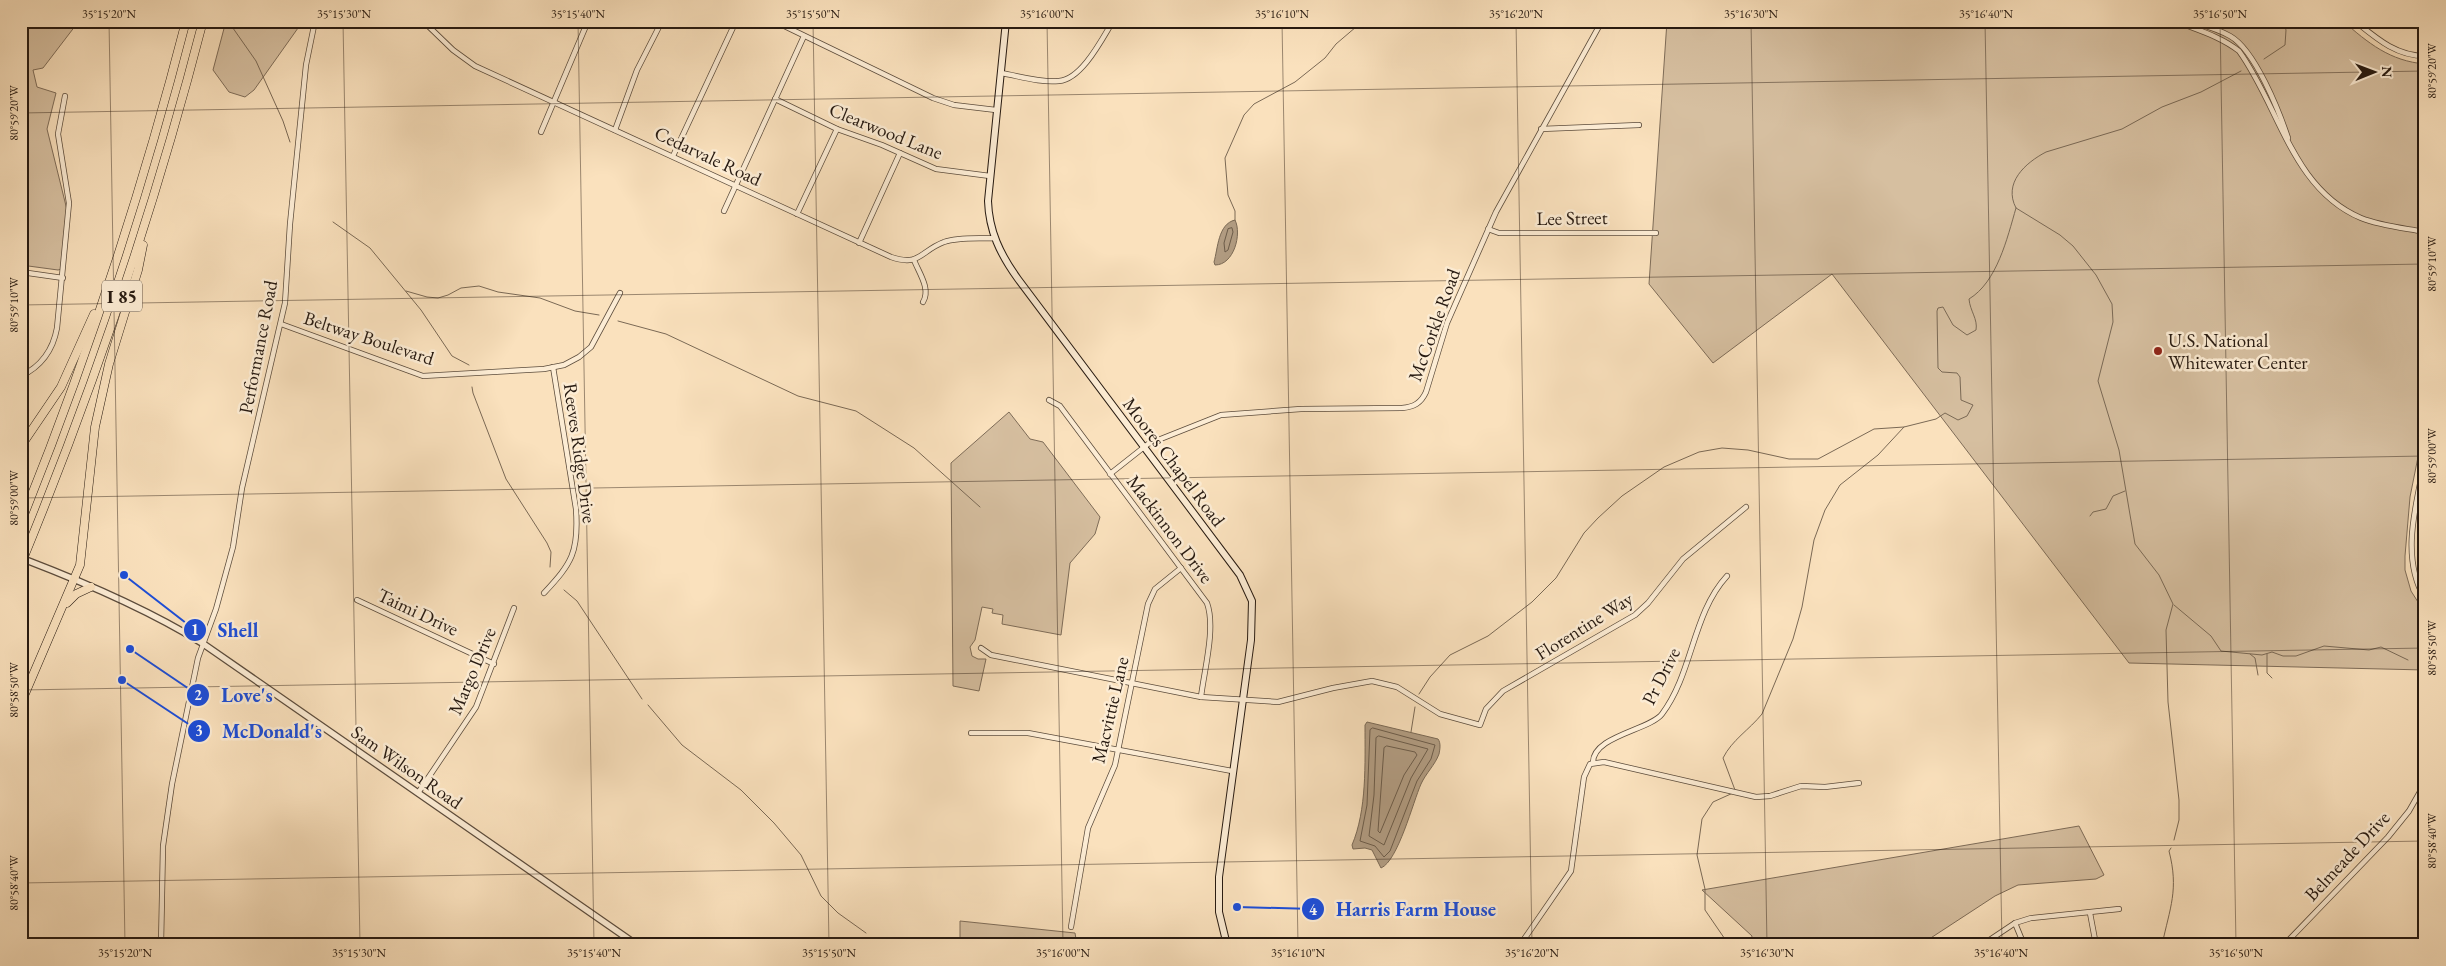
<svg xmlns="http://www.w3.org/2000/svg" width="2446" height="966" font-family="'EB Garamond',serif">
  <rect width="100%" height="100%" fill="#fae1bd"/>
  <filter id="stains"><feTurbulence type="fractalNoise" baseFrequency=".004" numOctaves="4"/><feColorMatrix values="0 0 0 0 .2 0 0 0 0 .09 0 0 0 0 .02 0 0 0 .5 -.17"/></filter>
  <radialGradient id="worn" r=".72"><stop offset=".6" stop-color="#630" stop-opacity="0"/><stop offset="1" stop-color="#630" stop-opacity=".3"/></radialGradient>
  <!-- green -->
  <g fill="#d6bfa0" stroke="#7e6c58">
    <polygon points="21,21 79,21 43,68 33,70 37,87 56,93 47,129 67,210 62,269 58,270 21,265"/>
    <polygon points="226,21 303,21 254,90 245,97 229,92 213,70"/>
    <path d="M1667 21H2343C2368 43 2390 61 2425 64V422L2410 497 2405 556V570L2411 591 2425 613V670L2129 663 1832 274 1713 363 1649 284Z"/>
    <polygon points="1009,412 1030,439 1043,442 1100,517 1095,534 1070,563 1061,635 1002,624 1003,615 992,613 993,609 982,607 975,640 970,647 972,656 978,659 986,659 979,691 953,686 951,463"/>
    <polygon points="2079,826 2104,875 2096,879 2018,885 1995,896 1920,945 1750,945 1752,936 1702,890"/>
    <polygon points="960,921 1075,933 1077,945 960,945"/>
  </g>
  <!-- water -->
  <g fill="#b29d83" stroke="#7a6955">
    <path d="M1235 220C1242 234 1234 265 1215 265L1214 262C1218 248 1218 224 1235 220Z"/>
    <path d="M1367 722 1438 739C1441 743 1440 749 1439 754 1435 765 1426 773 1421 784 1413 802 1398 861 1381 868L1372 850 1365 848 1353 849 1352 845C1367 810 1365 763 1365 725Z"/>
  </g>
  <g fill="none" stroke-linecap="round" stroke-linejoin="round">
    <!-- shore -->
    <g stroke="#6c5c4a" stroke-width="1">
      <polygon points="1232,228 1233,232 1228,250 1225,252 1224,243 1228,229"/>
      <polygon points="1373,728 1435,745 1431,759 1417,781 1390,851 1384,857 1375,846 1360,841 1367,805 1370,730"/>
      <polygon points="1379,736 1428,749 1411,778 1384,845 1369,836 1374,795 1376,738"/>
      <polygon points="1387,746 1415,752 1417,755 1404,775 1380,833 1378,831 1384,748"/>
    </g>
    <!-- stream -->
    <g stroke="#7a6955" stroke-width="1">
      <polyline points="228,21 256,61 283,121 290,142"/>
      <polyline points="2264,59 2285,45 2286,30 2283,21"/>
      <polyline points="1235,220 1235,211 1228,195 1225,158 1244,115 1254,104 1295,82 1325,58 1336,44 1363,21"/>
      <polyline points="333,222 370,248 421,310 452,356 469,365"/>
      <polyline points="406,291 427,297 438,298 448,295 461,288 479,286 498,292 540,298 575,311 599,315"/>
      <polyline points="618,321 666,334 798,396 856,411 914,448 980,507"/>
      <polyline points="472,387 473,393 506,479 547,543 551,552 550,567"/>
      <polyline points="2090,516 2093,512 2106,509 2113,496 2125,491"/>
      <polyline points="564,590 577,601 642,699"/>
      <polyline points="2174,605 2211,636 2221,651 2262,655 2272,652 2283,656 2296,656 2324,646 2369,650 2381,647 2408,660"/>
      <polyline points="2250,654 2255,658 2258,675"/>
      <polyline points="2267,654 2267,673 2272,678"/>
      <path d="M1419 694 1430 677 1450 655 1488 636 1532 602 1556 578 1584 533 1598 518 1622 496 1664 467 1699 452 1722 448 1748 450 1789 459H1818L1874 429 1904 427 1936 419 1945 413 1958 420 1967 416 1973 405 1961 400 1960 377 1957 373 1942 372 1938 368 1937 311 1938 308 1943 307 1953 325 1967 335 1976 330C1978 319 1970 311 1969 299 1997 282 2007 239 2016 208"/>
      <polyline points="648,705 682,745 741,790 774,823 801,855 821,896 838,913 866,933"/>
      <polyline points="1411,732 1415,707"/>
      <path d="M1735 790 1723 758C1732 740 1749 730 1762 714L1793 639 1802 607 1814 540 1825 510 1840 485 1878 455 1904 427"/>
      <path d="M2174 840 2179 820V800L2168 702 2166 630 2173 604 2159 575 2135 544 2119 450 2098 381 2113 322 2112 304 2096 275 2073 246 2060 235 2016 208C2003 183 2025 163 2046 152L2122 129 2162 107 2201 92 2241 71"/>
      <polyline points="1729,945 1705,910 1705,889 1697,855 1702,819 1713,802 1733,793"/>
      <path d="M2162 945C2170 907 2179 890 2169 851L2171 848"/>
    </g>
    <!-- minor casing -->
    <g stroke="#5c4c3c" stroke-width="6">
      <g id="minor">
        <path d="M423 21 453 50 475 66 891 257C920 267 920 251 944 242 959 237 979 239 994 238"/>
        <polyline points="774,21 933,98 954,105 996,110"/>
        <path d="M2175 21C2197 30 2220 36 2239 51 2279 106 2292 189 2361 218 2381 226 2404 228 2425 232"/>
        <path d="M2190 21C2203 25 2218 29 2230 36 2255 50 2279 111 2288 138"/>
        <path d="M2355 21C2376 38 2396 56 2425 56"/>
        <path d="M1001 73C1019 76 1040 83 1059 81 1082 79 1102 39 1113 21"/>
        <polyline points="775,99 837,129 882,145 936,169 990,176"/>
        <polyline points="1541,129 1639,125"/>
        <polyline points="615,130 637,70 662,21"/>
        <polyline points="541,132 588,21"/>
        <polyline points="673,156 736,21"/>
        <polyline points="724,211 804,36"/>
        <polyline points="797,214 837,129"/>
        <polyline points="1488,229 1499,233 1656,233"/>
        <polyline points="859,243 900,153"/>
        <path d="M914 260C919 273 931 289 923 302"/>
        <polyline points="21,272 63,278"/>
        <polyline points="281,324 423,376 544,369 564,365 579,357 591,347 620,293"/>
        <path d="M21 376C42 366 53 350 57 328L69 203 58 134 65 96"/>
        <path d="M1049 400 1060 406 1207 603C1216 628 1204 671 1201 697"/>
        <path d="M2425 460C2416 505 2400 557 2425 599"/>
        <path d="M1110 474 1148 444 1221 415 1301 409 1402 408C1414 407 1421 403 1426 392L1447 323 1496 212 1602 21"/>
        <path d="M544 593C572 563 579 552 576 509L553 367"/>
        <polyline points="357,600 494,664"/>
        <polyline points="981,648 991,655 1201,697 1278,702 1333,688 1372,681 1397,687 1440,714 1480,725 1486,709 1503,691 1635,615 1648,603 1683,559 1746,507"/>
        <polyline points="971,733 1028,733 1232,771"/>
        <path d="M1593 763C1592 736 1650 730 1662 714 1693 673 1692 614 1727 576"/>
        <polyline points="418,793 476,707 514,608"/>
        <polyline points="2090,913 2096,945"/>
        <polyline points="2015,923 2024,945"/>
        <polyline points="1071,927 1088,828 1115,765 1148,604 1155,589 1181,568"/>
        <polyline points="161,945 163,846 172,784 198,658 216,609 233,547 242,488 285,303 290,224 306,65 315,21"/>
        <polyline points="1520,945 1571,871 1584,777 1590,764 1604,762 1756,797 1770,796 1801,786 1825,787 1859,783"/>
        <polyline points="1982,945 2015,923 2031,918 2119,909"/>
        <polyline points="2284,945 2388,837 2409,811 2425,783"/>
      </g>
    </g>
    <!-- tertiary casing -->
    <g stroke="#5c4c3c" stroke-width="8">
      <path id="tertiary" d="M26 560C86 583 147 609 202 643L637 945"/>
    </g>
    <!-- secondary casing -->
    <g stroke="#271a11" stroke-width="8">
      <path id="secondary" d="M1006 21 988 201C989 231 1000 254 1018 279L1240 575 1252 601 1251 640 1219 877V912L1227 945"/>
    </g>
    <!-- motorway casing -->
    <g stroke="#271a11" stroke-width="9">
      <g id="motorway">
        <polyline points="21,446 61,387 94,314"/>
        <path d="M21 522C87 359 142 192 186 21"/>
        <path d="M21 564C94 387 155 207 203 21"/>
        <polyline points="67,603 76,594 91,587"/>
        <polyline points="21,703 80,565 95,427 109,364 138,270 143,245"/>
      </g>
    </g>
    <!-- minor -->
    <use href="#minor" stroke="#fcecd4" stroke-width="4.5"/>
    <!-- tertiary -->
    <use href="#tertiary" stroke="#fcecd4" stroke-width="5.5"/>
    <!-- secondary -->
    <use href="#secondary" stroke="#fcecd4" stroke-width="6"/>
    <!-- motorway -->
    <use href="#motorway" stroke="#fae1bd" stroke-width="8"/>
    <!-- tertiary-bridge casing -->
    <g stroke="#5c4c3c" stroke-width="8" stroke-linecap="butt">
      <polyline id="tertiary-bridge" points="21,559 26,560"/>
    </g>
    <!-- tertiary-bridge -->
    <use href="#tertiary-bridge" stroke="#fcecd4" stroke-width="5.5"/>
  </g>
  <!-- ticks -->
  <path fill="none" stroke="#271a11" stroke-width="1" stroke-opacity="0.45" d="M109 21 125 945M343 21 360 945M578 21 594 945M813 21 829 945M1047 21 1063 945M1282 21 1298 945M1516 21 1532 945M1751 21 1767 945M1985 21 2002 945M2220 21 2236 945M21 113 2425 71M21 305 2425 264M21 498 2425 456M21 690 2425 648M21 883 2425 841"/>
  <!-- markers -->
  <circle fill="#8f2418" stroke="#fcecd4" stroke-width="2" cx="2158" cy="351" r="5"/>
  <g text-anchor="middle" dominant-baseline="central" stroke-width="5" stroke-linejoin="round" paint-order="stroke">
    <!-- shield labels -->
    <rect fill="#fcecd4" stroke="#67594c" stroke-width="1" x="102" y="280.5" width="40" height="31" rx="4"/>
    <g font-size="18" font-weight="bold" fill="#271a11">
      <text x="122" y="296">I 85</text>
    </g>
    <!-- street labels -->
    <g font-size="19" fill="#271a11" stroke="#fcecd4">
      <text transform="translate(886 131) rotate(22)">Clearwood Lane</text>
      <text transform="translate(708 156) rotate(25)">Cedarvale Road</text>
      <text transform="translate(1572 218) rotate(-1)">Lee Street</text>
      <text transform="translate(1434 325) rotate(-70)">McCorkle Road</text>
      <text transform="translate(369 338) rotate(18)">Beltway Boulevard</text>
      <text transform="translate(258 347) rotate(-79)">Performance Road</text>
      <text transform="translate(580 453) rotate(82)">Reeves Ridge Drive</text>
      <text transform="translate(1174 462) rotate(53)">Moores Chapel Road</text>
      <text transform="translate(1170 529) rotate(53)">Mackinnon Drive</text>
      <text transform="translate(418 612) rotate(25)">Taimi Drive</text>
      <text transform="translate(1584 626) rotate(-32)">Florentine Way</text>
      <text transform="translate(472 671) rotate(-67)">Margo Drive</text>
      <text transform="translate(1661 676) rotate(-63)">Pr Drive</text>
      <text transform="translate(1110 710) rotate(-77)">Macvittie Lane</text>
      <text transform="translate(407 767) rotate(35)">Sam Wilson Road</text>
      <text transform="translate(2347 856) rotate(-47)">Belmeade Drive</text>
    </g>
    <!-- poi labels -->
    <g font-size="19" fill="#271a11" stroke="#fcecd4" text-anchor="start">
      <text x="2168" y="340">U.S. National<tspan x="2168" dy="22">Whitewater Center</tspan></text>
    </g>
  </g>
  <!-- callouts -->
  <path fill="none" stroke="#1d4ed8" stroke-width="2" d="M124 575L195 630M130 649L198 695M122 680L199 731M1237 907L1313 909"/>
  <g fill="#1d4ed8" stroke="#fcecd4" stroke-width="2">
    <circle cx="124" cy="575" r="5"/>
    <circle cx="130" cy="649" r="5"/>
    <circle cx="122" cy="680" r="5"/>
    <circle cx="1237" cy="907" r="5"/>
    <circle cx="195" cy="630" r="12"/>
    <circle cx="198" cy="695" r="12"/>
    <circle cx="199" cy="731" r="12"/>
    <circle cx="1313" cy="909" r="12"/>
  </g>
  <g font-size="15" text-anchor="middle" font-weight="bold" fill="#fff">
    <text x="195" y="635">1</text>
    <text x="198" y="700">2</text>
    <text x="199" y="736">3</text>
    <text x="1313" y="915">4</text>
  </g>
  <g font-size="20" text-anchor="middle" font-weight="bold" fill="#1d4ed8" stroke="#fcecd4" stroke-width="5" stroke-linejoin="round" paint-order="stroke">
    <text x="238" y="637">Shell</text>
    <text x="247" y="702">Love's</text>
    <text x="272" y="738">McDonald's</text>
    <text x="1416" y="916">Harris Farm House</text>
  </g>
  <!-- margin -->
  <rect width="2446" height="966" fill="none" stroke="#fae1bd" stroke-width="55"/>
  <!-- north arrow -->
  <g transform="translate(2374 72) rotate(89)" stroke="#fcecd4" stroke-width="4" paint-order="stroke">
  <path d="M0-4L9 19L0 12L-9 19Z" fill="#271a11"/>
  <text y="-8" font-size="14" font-weight="bold" text-anchor="middle" fill="#271a11">N</text>
  </g>
  <rect x="28" y="28" width="2390" height="910" fill="none" stroke="#271a11" stroke-width="2"/>
  <g font-size="12" text-anchor="middle" fill="#271a11">
    <text x="109" y="18">35°15'20"N</text>
    <text x="344" y="18">35°15'30"N</text>
    <text x="578" y="18">35°15'40"N</text>
    <text x="813" y="18">35°15'50"N</text>
    <text x="1047" y="18">35°16'00"N</text>
    <text x="1282" y="18">35°16'10"N</text>
    <text x="1516" y="18">35°16'20"N</text>
    <text x="1751" y="18">35°16'30"N</text>
    <text x="1986" y="18">35°16'40"N</text>
    <text x="2220" y="18">35°16'50"N</text>
    <text transform="translate(2432 71) rotate(-90)" y="4">80°59'20"W</text>
    <text transform="translate(14 113) rotate(-90)" y="4">80°59'20"W</text>
    <text transform="translate(2432 264) rotate(-90)" y="4">80°59'10"W</text>
    <text transform="translate(14 305) rotate(-90)" y="4">80°59'10"W</text>
    <text transform="translate(2432 456) rotate(-90)" y="4">80°59'00"W</text>
    <text transform="translate(14 498) rotate(-90)" y="4">80°59'00"W</text>
    <text transform="translate(2432 648) rotate(-90)" y="4">80°58'50"W</text>
    <text transform="translate(14 690) rotate(-90)" y="4">80°58'50"W</text>
    <text transform="translate(2432 841) rotate(-90)" y="4">80°58'40"W</text>
    <text transform="translate(14 883) rotate(-90)" y="4">80°58'40"W</text>
    <text x="125" y="957">35°15'20"N</text>
    <text x="359" y="957">35°15'30"N</text>
    <text x="594" y="957">35°15'40"N</text>
    <text x="829" y="957">35°15'50"N</text>
    <text x="1063" y="957">35°16'00"N</text>
    <text x="1298" y="957">35°16'10"N</text>
    <text x="1532" y="957">35°16'20"N</text>
    <text x="1767" y="957">35°16'30"N</text>
    <text x="2001" y="957">35°16'40"N</text>
    <text x="2236" y="957">35°16'50"N</text>
  </g>
  <rect width="100%" height="100%" filter="url(#stains)"/>
  <rect width="100%" height="100%" fill="url(#worn)"/>
</svg>
